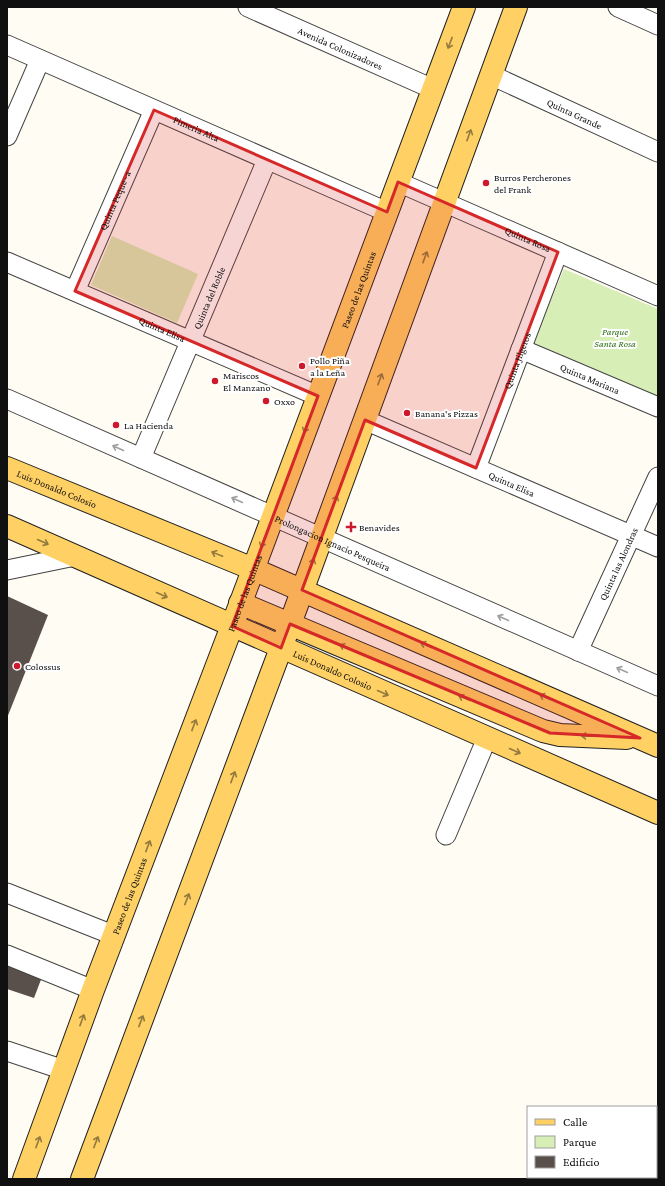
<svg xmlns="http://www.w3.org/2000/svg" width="665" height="1186" font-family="'Crimson Pro',serif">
  <rect width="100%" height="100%" fill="#fffcf3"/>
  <!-- green -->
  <g fill="#d7eeb7">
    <polygon points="112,236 198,274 177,323 91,285"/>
    <polygon points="564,269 658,309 658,402 531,347"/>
  </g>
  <!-- building -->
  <g fill="#5a504b">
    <polygon points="7,596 48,615 7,718"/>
    <polygon points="7,963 42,977 34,998 7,989"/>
  </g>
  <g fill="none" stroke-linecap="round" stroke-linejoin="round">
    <!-- minor casing -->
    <g stroke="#434343" stroke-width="21">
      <g id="minor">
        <path id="s1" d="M248 7 433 89"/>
        <polyline points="618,7 658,25"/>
        <path id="s2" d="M7 45 387 212"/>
        <path id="s3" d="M491 75 658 152"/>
        <polyline points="7,136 40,60"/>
        <path id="s4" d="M398 182 658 296"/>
        <path id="s5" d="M7 262 318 396"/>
        <path id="s6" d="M75 291 154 110"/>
        <path id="s7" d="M521 349 658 407"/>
        <path id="s8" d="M7 399 658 686"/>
        <path id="s9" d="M365 420 658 547"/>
        <path id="s10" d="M141 458 267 160"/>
        <path id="s11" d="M476 468 558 252"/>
        <polyline points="7,570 75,556"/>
        <path id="s12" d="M578 651 658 477"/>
        <polyline points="446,835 487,738"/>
        <polyline points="7,893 113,935"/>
        <polyline points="7,955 93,990"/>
        <polyline points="7,1051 64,1070"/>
      </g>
    </g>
    <!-- major casing -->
    <g stroke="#212121" stroke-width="24">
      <g id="major">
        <path id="s13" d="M7 468 253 569 658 746"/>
        <path id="s14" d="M7 526 658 813"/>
        <polyline points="240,603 543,731 560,735 627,738"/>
        <path id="s15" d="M24 1179 93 990 232 626 464 7"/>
        <polyline points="82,1179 290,624 516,7"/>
      </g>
    </g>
    <!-- minor -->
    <use href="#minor" stroke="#fff" stroke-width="19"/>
    <!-- major -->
    <use href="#major" stroke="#ffd063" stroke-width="22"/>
  </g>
  <!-- one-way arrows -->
  <defs><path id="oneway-shaft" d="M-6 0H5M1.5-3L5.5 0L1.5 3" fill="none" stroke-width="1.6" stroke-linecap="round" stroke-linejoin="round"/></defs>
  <g stroke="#937a3e">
    <use href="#oneway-shaft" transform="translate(450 43) rotate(111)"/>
    <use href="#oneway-shaft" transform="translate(469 135) rotate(-70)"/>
    <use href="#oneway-shaft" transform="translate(425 257) rotate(-70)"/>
    <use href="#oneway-shaft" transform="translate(380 379) rotate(-70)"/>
    <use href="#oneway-shaft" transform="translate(306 427) rotate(111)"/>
    <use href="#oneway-shaft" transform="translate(335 501) rotate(-70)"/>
    <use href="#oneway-shaft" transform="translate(43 542) rotate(24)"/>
    <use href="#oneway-shaft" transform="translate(263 542) rotate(110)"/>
    <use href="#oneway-shaft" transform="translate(217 554) rotate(-158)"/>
    <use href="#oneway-shaft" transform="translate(312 564) rotate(-70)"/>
    <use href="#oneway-shaft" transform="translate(162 595) rotate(24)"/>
    <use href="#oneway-shaft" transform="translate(426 645) rotate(-156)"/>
    <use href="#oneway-shaft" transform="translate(345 647) rotate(-157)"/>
    <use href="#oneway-shaft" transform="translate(383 693) rotate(24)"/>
    <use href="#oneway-shaft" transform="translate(545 697) rotate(-156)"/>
    <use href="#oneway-shaft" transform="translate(464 698) rotate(-157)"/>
    <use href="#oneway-shaft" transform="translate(194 725) rotate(-69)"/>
    <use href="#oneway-shaft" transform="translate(587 736) rotate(-178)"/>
    <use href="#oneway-shaft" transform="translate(515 751) rotate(24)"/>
    <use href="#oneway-shaft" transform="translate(233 777) rotate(-69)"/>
    <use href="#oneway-shaft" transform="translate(148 846) rotate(-69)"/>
    <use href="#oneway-shaft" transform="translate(187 899) rotate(-69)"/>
    <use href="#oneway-shaft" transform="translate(82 1020) rotate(-70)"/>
    <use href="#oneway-shaft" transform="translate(141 1021) rotate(-69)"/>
    <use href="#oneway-shaft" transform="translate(38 1142) rotate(-70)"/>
    <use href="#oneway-shaft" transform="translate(96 1142) rotate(-69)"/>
  </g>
  <g stroke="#9f9f9f">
    <use href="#oneway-shaft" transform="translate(118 448) rotate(-156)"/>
    <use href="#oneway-shaft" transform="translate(237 500) rotate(-156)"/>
    <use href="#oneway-shaft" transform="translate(503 618) rotate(-156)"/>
    <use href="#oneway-shaft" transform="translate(622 670) rotate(-156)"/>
  </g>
  <!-- marked area -->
  <path fill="#d62828" fill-opacity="0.2" stroke="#d62828" stroke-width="3" stroke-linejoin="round" d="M154 110 387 212 398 182 558 252 476 468 365 420 302 590 640 738 550 733 290 624 281 648 232 626 318 396 75 291Z"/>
  <!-- markers -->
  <g fill="#ce192c" stroke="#fff" stroke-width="1.5">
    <circle cx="486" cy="183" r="4"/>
    <circle cx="302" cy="366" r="4"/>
    <circle cx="215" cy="381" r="4"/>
    <circle cx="266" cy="401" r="4"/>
    <circle cx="407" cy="413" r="4"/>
    <circle cx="116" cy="425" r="4"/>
    <path d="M349 521h4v4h4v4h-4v4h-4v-4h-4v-4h4z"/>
    <circle cx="17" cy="666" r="4"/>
  </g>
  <g text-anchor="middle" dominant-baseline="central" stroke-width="4" stroke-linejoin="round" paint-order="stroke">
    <!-- street labels -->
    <g font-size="10" fill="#101010" stroke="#fff">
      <text stroke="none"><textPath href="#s1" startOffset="101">Avenida Colonizadores</textPath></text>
      <text stroke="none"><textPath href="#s3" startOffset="92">Quinta Grande</textPath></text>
      <text stroke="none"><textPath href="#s2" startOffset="207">Pimeria Alta</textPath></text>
      <text stroke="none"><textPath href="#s6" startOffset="99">Quinta Peque~a</textPath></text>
      <text stroke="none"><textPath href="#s4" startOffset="142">Quinta Rosa</textPath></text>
      <text stroke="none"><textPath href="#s15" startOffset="950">Paseo de las Quintas</textPath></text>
      <text stroke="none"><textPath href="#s10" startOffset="174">Quinta del Roble</textPath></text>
      <text stroke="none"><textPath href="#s5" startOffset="169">Quinta Elisa</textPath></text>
      <text stroke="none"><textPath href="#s11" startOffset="115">Quinta Jilgeros</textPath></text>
      <text stroke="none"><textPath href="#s7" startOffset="75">Quinta Mariana</textPath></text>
      <text stroke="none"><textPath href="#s9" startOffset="160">Quinta Elisa</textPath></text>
      <text stroke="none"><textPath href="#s13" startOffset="54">Luis Donaldo Colosio</textPath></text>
      <text stroke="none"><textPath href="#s8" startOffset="356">Prolongacion Ignacio Pesqueira</textPath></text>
      <text stroke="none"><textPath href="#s12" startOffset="96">Quinta las Alondras</textPath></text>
      <text stroke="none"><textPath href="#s15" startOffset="626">Paseo de las Quintas</textPath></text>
      <text stroke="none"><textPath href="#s14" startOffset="356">Luis Donaldo Colosio</textPath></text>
      <text stroke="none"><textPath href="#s15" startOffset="302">Paseo de las Quintas</textPath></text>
    </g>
    <!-- poi labels -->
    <g font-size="10" fill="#101010" stroke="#fff" text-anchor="start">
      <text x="494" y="177">Burros Percherones<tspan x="494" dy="12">del Frank</tspan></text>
      <text x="310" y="360">Pollo Piña<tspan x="310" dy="12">a la Leña</tspan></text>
      <text x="223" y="375">Mariscos<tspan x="223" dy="12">El Manzano</tspan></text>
      <text x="274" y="401">Oxxo</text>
      <text x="415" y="413">Banana's Pizzas</text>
      <text x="124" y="425">La Hacienda</text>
      <text x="359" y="527">Benavides</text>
      <text x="25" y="666">Colossus</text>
    </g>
    <!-- park labels -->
    <g font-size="10" font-style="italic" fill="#2f6f19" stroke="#fff">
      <text x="615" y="331">Parque<tspan x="615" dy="12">Santa Rosa</tspan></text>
    </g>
  </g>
  <!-- border -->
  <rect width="665" height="1186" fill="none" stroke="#101010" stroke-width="16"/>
  <!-- legend -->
  <rect x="527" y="1106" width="130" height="72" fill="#ffffff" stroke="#9f9f9f"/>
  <rect x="535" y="1119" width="20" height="6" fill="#ffd063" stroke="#9f9f9f"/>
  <text x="563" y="1126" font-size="12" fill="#101010">Calle</text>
  <rect x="535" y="1136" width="20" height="12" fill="#d7eeb7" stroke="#9f9f9f"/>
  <text x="563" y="1146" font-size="12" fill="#101010">Parque</text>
  <rect x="535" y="1156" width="20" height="12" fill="#5a504b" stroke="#9f9f9f"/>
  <text x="563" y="1166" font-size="12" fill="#101010">Edificio</text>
</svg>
